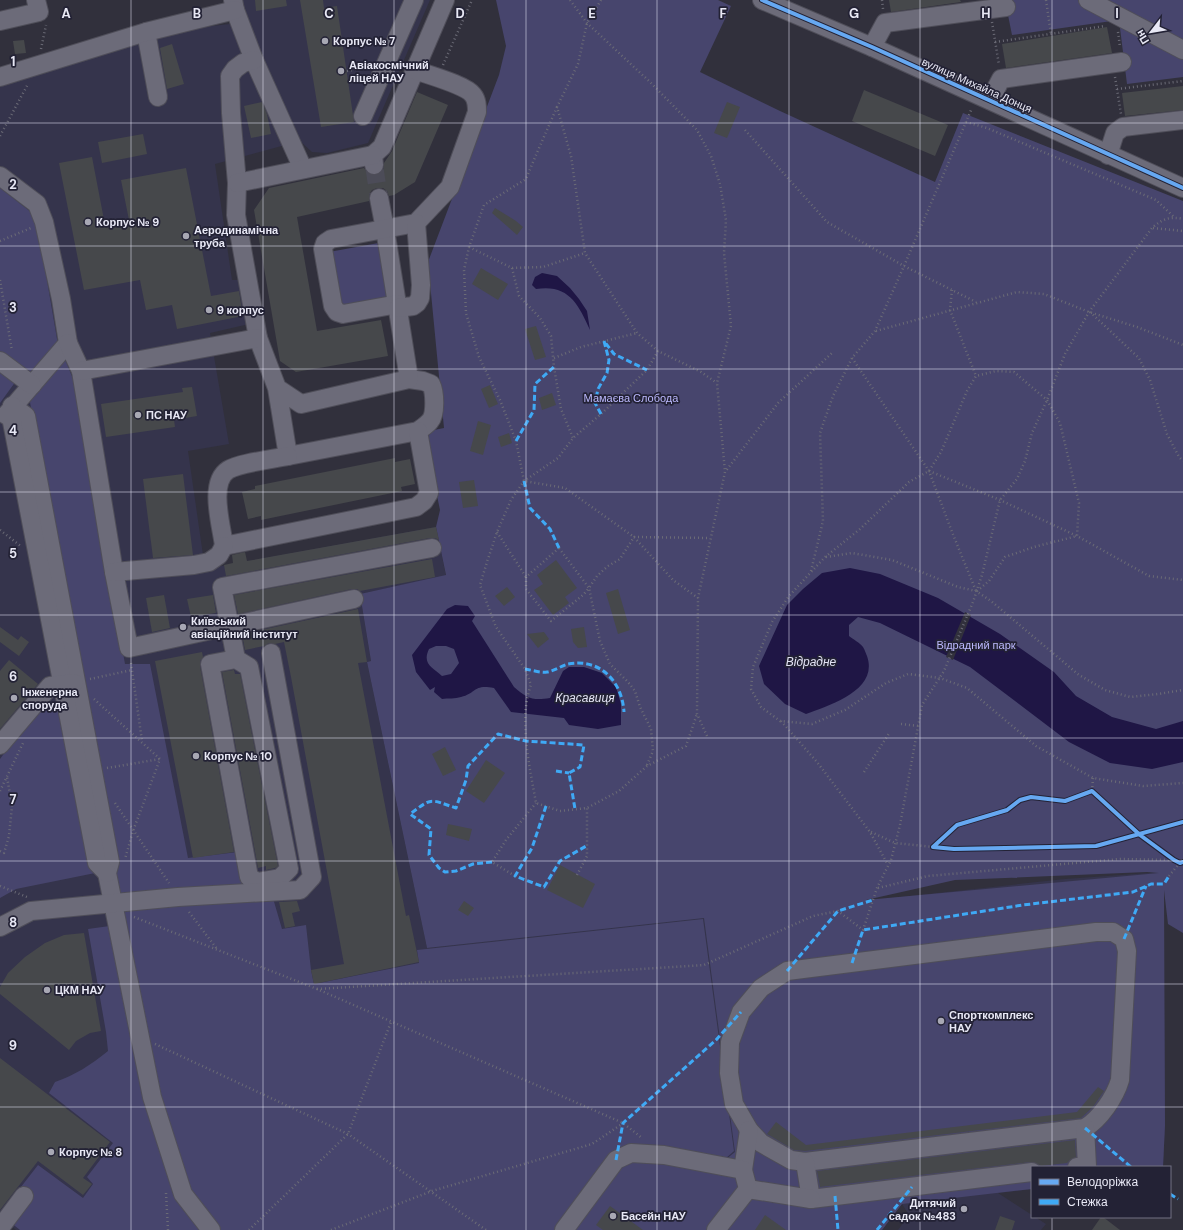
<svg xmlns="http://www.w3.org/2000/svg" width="1183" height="1230" font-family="'DM Sans',sans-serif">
  <rect width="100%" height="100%" fill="#31303c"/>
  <!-- built -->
  <polygon fill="#35344c" points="227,0 430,0 368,143 327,153 312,152 300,141 215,164 232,280 240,280 249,324 210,333 229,444 188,451 205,569 436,527 446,576 360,594 371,661 367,662 427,948 704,916 873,900 1065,879 1163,872 1165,1125 1163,1167 1032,1167 1032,1189 998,1193 1032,1215 1032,1217 1035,1217 1046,1224 1041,1230 898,1230 909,1215 902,1204 882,1230 16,1230 5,1221 0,1222 0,68 149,33 230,24"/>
  <!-- green -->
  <g fill="#47456d" fill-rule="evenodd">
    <path d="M496 0H718L731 6 700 72 780 111 935 182 963 113 1183 201V933L1168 924 1164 890 1165 1125 1163 1167H1032V1189L902 1204 882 1230H557L612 1154 725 1160 735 1152 704 918 427 948 367 662 371 661 360 594 446 575 436 527 440 510 425 438 434 430 444 428 428 262 499 75 506 46ZM1147 872 1159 873 866 900 955 880Z"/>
    <polygon points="1005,0 1183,0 1183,77 1127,84 1119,20 1012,35"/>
    <path d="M0 188 36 216 57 339 75 384 125 664H150L188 858 238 852 244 889 270 888 282 929 306 925 311 970 314 984 419 963 417 950 703 919 734 1151 725 1159 611 1154 555 1230H20L0 1214 38 1165 83 1198 93 1184 87 1177 113 1143 49 1093 55 1082C75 1075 91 1065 108 1051L106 1032 88 929 124 924 115 869 16 889 0 898V759L36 710 83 697 30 402 42 384 24 370 0 403Z"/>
    <polygon points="384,242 393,301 340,308 329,252"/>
  </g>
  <!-- water -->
  <g fill="#1f1645" fill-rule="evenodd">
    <path d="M542 273 557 276 570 288 579 299 587 311 590 330C578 303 568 284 536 289L532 285 535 277Z"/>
    <path d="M850 568 880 574 938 598 1000 634 1054 672 1076 696 1112 717 1156 729 1183 721V762L1152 769 1110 763 1069 742 970 667 880 623 858 617 849 625V636C853 639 860 643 863 647 865 650 866 654 867 656 879 690 830 705 806 714L785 704 764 684 759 666 787 605 803 589 822 573Z"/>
    <path d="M455 605 468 606 475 616 472 621 514 687C527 698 532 701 550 698L563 671 569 667H584L602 673 616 687 621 704V725L598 729 569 725 564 718 511 712 494 688C473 684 477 693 461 697 455 699 448 698 442 699L434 692 435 687 430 690 416 672 412 655 447 609ZM436 646H446L454 649 459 663 451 674 442 676C432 667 422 664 429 649Z"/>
  </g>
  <!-- pier -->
  <polygon fill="#31303c" points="965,612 971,615 953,660 946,657"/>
  <!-- building -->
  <g fill="#46484b">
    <polygon points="255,0 286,0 287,6 256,11"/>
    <polygon points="300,0 323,0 324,8 337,6 354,122 321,127"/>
    <polygon points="889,0 960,0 961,2 891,12"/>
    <polygon points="1107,27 1112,53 1006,68 1002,44"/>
    <polygon points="24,40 26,53 15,54 13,41"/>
    <polygon points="172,44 184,84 167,89 160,48"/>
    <polygon points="1183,86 1183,110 1125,116 1122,93"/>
    <polygon points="864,90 948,125 935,156 852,121"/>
    <polygon points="417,92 448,105 415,182 394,195 389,196 387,191 383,188 377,188 372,190 369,194 369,201 297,217 317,331 381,320 388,356 296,372 280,361 254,210 269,188 364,168 366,171 370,175 375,175 380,173 384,169 384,163 392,151"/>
    <polygon points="262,102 267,114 271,134 251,138 244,106"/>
    <polygon points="727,102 740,107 727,138 714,133"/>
    <polygon points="143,134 147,154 102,163 98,142"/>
    <polygon points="92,157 105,225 129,220 121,180 186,168 211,296 239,291 243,316 177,329 172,305 146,310 140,280 84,290 59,163"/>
    <polygon points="495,208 516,221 523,227 517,235 492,213"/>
    <polygon points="481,268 508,284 498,300 472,284"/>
    <polygon points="536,326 546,357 535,360 525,329"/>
    <polygon points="490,385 498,404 489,408 481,389"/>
    <polygon points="192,387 197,416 174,420 175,427 106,437 101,404 183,392 182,388"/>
    <polygon points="552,393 556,405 542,410 539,398"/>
    <polygon points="478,421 491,425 483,455 470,451"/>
    <polygon points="509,433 512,443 501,447 498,437"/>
    <polygon points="395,458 395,462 410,459 415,484 401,487 402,491 261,520 261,516 248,519 242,492 255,489 255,486"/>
    <polygon points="183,474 193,555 153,558 143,479"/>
    <polygon points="474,480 478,506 463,508 459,482"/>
    <polygon points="436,527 439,540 435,538 430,538 226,576 224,565 233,563 232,555 245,552 247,561"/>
    <polygon points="432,559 435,577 360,591 357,589 352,589 238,614 234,595"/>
    <polygon points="556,560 577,588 565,597 569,603 553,615 534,590 543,584 537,575"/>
    <polygon points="507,587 515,597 504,606 495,596"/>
    <polygon points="618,589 630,630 618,634 606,593"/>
    <polygon points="164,595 170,628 152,632 146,598"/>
    <polygon points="213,595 216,613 191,617 187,599"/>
    <polygon points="358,609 367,662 358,663 406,916 409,915 419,962 314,984 311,970 344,964 291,677 284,642 275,644 269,643 264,646 245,650 242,634"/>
    <polygon points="0,627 18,640 21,636 29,642 19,656 0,642"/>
    <polygon points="584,627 587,647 578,648 573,642 571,629"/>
    <polygon points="544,632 549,639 538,648 527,634"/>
    <polygon points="202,652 203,657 200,661 200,666 234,852 193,858 155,661"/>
    <polygon points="9,660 38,684 0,729 0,671"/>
    <polygon points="234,670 235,674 240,674 278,866 275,868 266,870 266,866 258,868 222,672"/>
    <polygon points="445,747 456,770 443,776 432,754"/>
    <polygon points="486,760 505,773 484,803 466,791"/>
    <polygon points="448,824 472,829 469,841 446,835"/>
    <polygon points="560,865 595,884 583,908 547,890"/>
    <polygon points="297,901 300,911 292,913 295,926 285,928 279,902"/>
    <polygon points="464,901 474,908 468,916 458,910"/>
    <polygon points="84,933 101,1031 90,1033 76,1041 69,1050 0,994 0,987 8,973 25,957 45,943 64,935"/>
    <polygon points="0,1058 110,1142 83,1178 92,1184 83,1195 38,1161 0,1210"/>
    <polygon points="1098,1087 1104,1091 1093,1107 1081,1118 805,1151 794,1150 767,1134 776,1122 806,1145 1077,1112"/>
    <polygon points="1075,1140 1076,1157 1071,1159 1067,1163 1041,1166 1036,1163 1031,1162 820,1187 817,1171"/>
    <polygon points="610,1206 643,1230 603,1230 596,1225"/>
    <polygon points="765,1215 786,1230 755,1230"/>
    <polygon points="1000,1216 1015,1221 1012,1230 995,1230"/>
    <polygon points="1101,1217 1103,1217 1120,1230 1092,1230"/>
  </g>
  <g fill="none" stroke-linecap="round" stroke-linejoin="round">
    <!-- minor-tunnel -->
    <polyline stroke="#4c4c58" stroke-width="18" stroke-dasharray="18 9" stroke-linecap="butt" points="374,165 379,198"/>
    <!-- minor casing -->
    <g stroke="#4f4e59" stroke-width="20">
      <g id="minor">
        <polyline points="233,0 235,10 254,60 303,169"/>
        <polyline points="762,0 872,47 1183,188"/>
        <polyline points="1088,0 1183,50"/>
        <polyline points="0,21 39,12 36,0"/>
        <polyline points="146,32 158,97"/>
        <polyline points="872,47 885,23 1006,7"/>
        <path d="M254 60 243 63 235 69 230 76 231 113 237 183 236 215 258 338 277 388 288 456 418 431C422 428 427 425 430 421 436 414 435 392 431 384L423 381 409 379 301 404 277 388"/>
        <polyline points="0,77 146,32 235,10"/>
        <polyline points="990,100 1001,79 1122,62"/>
        <polyline points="363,116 414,0"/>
        <polyline points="1108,155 1115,133 1123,127 1183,120"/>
        <polyline points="374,165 373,155 382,147 445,0"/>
        <polyline points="0,176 37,204 44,222 61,299 68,343 6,415"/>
        <polyline points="237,183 373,155"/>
        <polyline points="379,198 385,229 409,379"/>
        <path d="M398 304 343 314 337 312 333 306 323 249 325 243 331 239 416 223 450 187 477 112C477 106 477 100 473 95 466 85 428 75 415 70"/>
        <polyline points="398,308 413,306 417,303 420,298 421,285 416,223"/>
        <polyline points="68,343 81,371 114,572 129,648 354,599"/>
        <polyline points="0,361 32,385"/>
        <polyline points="81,371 258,338"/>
        <polyline points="12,406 26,416 110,862 107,873 113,903 152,1097 183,1194 211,1230"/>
        <polyline points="12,406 12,422 97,863 107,873"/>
        <path d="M288 456C274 459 239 463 228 470 208 483 222 527 224 546L416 507 424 501 429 493 418 431"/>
        <polyline points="114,572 194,565 209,562 219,555 224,546"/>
        <polyline points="236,659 210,664 249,877 257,882 280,878 289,869 249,667 236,659 222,587 432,548"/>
        <polyline points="0,745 50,686 74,683"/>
        <polyline points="0,927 31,911 178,897 300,890 312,877 271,653"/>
        <path d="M1096 932H1113L1124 939 1127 951 1120 1080C1115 1097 1100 1119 1085 1128L805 1162 791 1160 761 1143 749 1130 734 1104 729 1073 730 1042 741 1012 761 988 787 971Z"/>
        <polyline points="805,1162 811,1199 1032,1172"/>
        <polyline points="1077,1167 1087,1166 1085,1128"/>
        <polyline points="743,1170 749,1130"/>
        <polyline points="748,1189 811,1199"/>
        <polyline points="0,1228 24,1196"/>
        <polyline points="564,1230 616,1160 631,1153 664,1155 743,1170 748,1189 716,1230"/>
      </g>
    </g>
    <!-- path -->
    <g stroke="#6b6b76" stroke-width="2.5" stroke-dasharray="1 3" stroke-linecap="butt">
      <polyline points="570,0 587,23 650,82 697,130 711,156 720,184 726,220 724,253 731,326 717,383 725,472"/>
      <polyline points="601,0 587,23 578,64 557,107 571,156 585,253 637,333 658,351 701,372 717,383"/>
      <polyline points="882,0 883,9"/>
      <polyline points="1046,0 1051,34"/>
      <polyline points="992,22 999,65"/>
      <polyline points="1118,32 1120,47"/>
      <polyline points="995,42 1105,26"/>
      <polyline points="41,49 46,25"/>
      <polyline points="443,65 472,0"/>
      <polyline points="347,71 368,67"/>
      <polyline points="1115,77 1121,114"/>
      <polyline points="1117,89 1183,81"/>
      <polyline points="557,107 536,155 526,179 484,205 469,247 464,270 466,313 479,357 500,400 516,441 524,481 565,488 634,537 673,580 698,598"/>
      <polyline points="966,122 987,128 1156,200 1174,217"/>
      <polyline points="745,130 827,222 904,266 976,302"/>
      <polyline points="0,136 28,84"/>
      <polyline points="1153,228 1183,231"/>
      <polyline points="0,241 31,228"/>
      <polyline points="469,247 512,268 543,267 585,253"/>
      <polyline points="512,268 519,296 540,318 551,336 554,367 561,409 573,438"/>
      <polyline points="0,280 12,351"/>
      <polyline points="952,290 950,310 976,376"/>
      <polyline points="1090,312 1139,358 1150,380 1167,434 1179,457 1183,461"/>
      <polyline points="876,331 1017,292 1044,294 1089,312 1137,327 1183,345"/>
      <path d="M658 351 647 370 601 414 573 438 558 458 524 481 511 500 497 532 487 562 480 585 496 627 525 669 531 685C518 719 530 768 536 803L560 811 587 808 619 791 647 766 686 746 697 714"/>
      <polyline points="554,358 581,347 637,333"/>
      <polyline points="852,358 929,471 952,532 976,591"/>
      <polyline points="929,471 1000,500 1077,536 1149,576 1183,580"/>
      <polyline points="0,530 22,547"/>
      <polyline points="497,532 526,577"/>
      <polygon points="559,548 589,588 583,595 551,621 526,589 526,577"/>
      <polyline points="826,557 852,553 892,560 958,587 976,591 991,601 1079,675 1105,690 1130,697 1158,694 1183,690"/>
      <polyline points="811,571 823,521 820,433 833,396 852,358 875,331 904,266 972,108"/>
      <polyline points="977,591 989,581 1005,557 1034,547 1077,536 1079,503 1060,423 1047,400 1014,372 996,371 976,376 967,391 941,452 929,471 909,482 860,529 825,557 789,596 772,622 753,667 751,689 761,707 780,721 812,724 845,710 886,683 908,674 940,678 967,688 1036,746 1093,778 1143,786 1183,783"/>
      <polyline points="131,663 142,741"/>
      <polyline points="90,679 132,670"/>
      <polyline points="94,699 160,759 133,831 125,859"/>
      <polyline points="781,721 817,762 870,832 888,865"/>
      <polyline points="901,724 919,726"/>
      <polyline points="707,736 697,714 698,598 725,472 778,403 832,353"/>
      <polyline points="647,765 653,751 651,729 640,707 635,691 628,682 610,664 600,641 589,588 597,576 608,566 620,559 634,537 710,538"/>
      <polyline points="107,768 160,759"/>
      <polyline points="864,772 890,732"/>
      <polyline points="0,791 23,743"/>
      <polyline points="1092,791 1093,778"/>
      <polyline points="115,803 169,883"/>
      <polyline points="871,832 895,843 933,847"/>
      <polyline points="0,851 4,853 9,836 12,806 7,777"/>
      <polyline points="577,875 587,856 587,808"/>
      <polyline points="515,876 492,862 506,840 536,803"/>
      <polyline points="1169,876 1183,859"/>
      <polyline points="0,886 27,897"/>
      <polyline points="878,888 928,876 1120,859 1174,860"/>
      <polyline points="189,912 217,949"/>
      <polyline points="134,917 317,989 623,1123 642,1138"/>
      <path d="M317 989 704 965 813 916 838 911 863 930 877 888 891 860 900 825 922 705 944 671 973 602 982 575 1000 500 1017 479 1025 461 1032 433 1047 400 1065 354 1089 312 1152 228C1162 219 1170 216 1183 219"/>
      <polyline points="155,1044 348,1134 486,1230"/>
      <polyline points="166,1193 168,1230"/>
      <polyline points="249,1230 348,1134 391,1022"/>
      <polyline points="331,1230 432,1191 592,1144 622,1124"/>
    </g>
    <!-- minor -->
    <use href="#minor" stroke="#6c6b79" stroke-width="18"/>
    <!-- quiet -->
    <g stroke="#3fa9f5" stroke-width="3" stroke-dasharray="6 3" stroke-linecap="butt">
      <polyline points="601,414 595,403 598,389 607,373 609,360 604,341 614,354 647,370"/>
      <polyline points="516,441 534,410 535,384 554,367"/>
      <polyline points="524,481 530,508 550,529 559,548"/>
      <path d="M525 669C532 670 540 673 547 672 554 671 561 666 568 664 600 658 622 681 624 712"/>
      <polyline points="556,771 569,773"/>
      <polyline points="546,806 532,848 515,876 544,887 560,861 588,845"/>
      <path d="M492 862 473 864 456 871 445 872 439 868 429 855 431 829 410 814C433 797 429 799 456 808L466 780 468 766 498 734 526 741 584 745 580 767 569 773 575 809"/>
      <polyline points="1124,939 1146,886"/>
      <polyline points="852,963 863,930 1023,905 1133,892 1151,884 1164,884 1169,876"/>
      <polyline points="787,971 838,911 873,900"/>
      <polyline points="1085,1128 1131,1167"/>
      <polyline points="616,1160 623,1123 716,1040 741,1012"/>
      <polyline points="1170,1194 1178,1199"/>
      <polyline points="835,1196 838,1230"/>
      <polyline points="877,1230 912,1187"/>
    </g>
    <!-- cycleway casing -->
    <g stroke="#232235" stroke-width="6">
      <g id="cycleway">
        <polyline points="762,0 872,47 1183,188"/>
        <polyline points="1183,822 1096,846 954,849 933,847 957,825 1007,810 1020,800 1031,797 1065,801 1092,791 1140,835 1174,860 1180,863 1183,862"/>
      </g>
    </g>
    <!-- cycleway -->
    <use href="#cycleway" stroke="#66a8f1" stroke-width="4"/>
  </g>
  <!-- grid -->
  <path fill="none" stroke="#e8e8f5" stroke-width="1" stroke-opacity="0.55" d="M131 0V1230M263 0V1230M394 0V1230M526 0V1230M657 0V1230M789 0V1230M920 0V1230M1052 0V1167M0 123H1183M0 246H1183M0 369H1183M0 492H1183M0 615H1183M0 738H1183M0 861H1183M0 984H1183M0 1107H1183M1052 1217V1230"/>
  <!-- markers -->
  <g fill="#a8a8b4" stroke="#232235" stroke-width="1.5">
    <circle cx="325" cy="41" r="4"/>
    <circle cx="341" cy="71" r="4"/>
    <circle cx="88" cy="222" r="4"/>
    <circle cx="186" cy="236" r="4"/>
    <circle cx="209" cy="310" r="4"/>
    <circle cx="138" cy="415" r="4"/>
    <circle cx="183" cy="627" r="4"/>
    <circle cx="14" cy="698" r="4"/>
    <circle cx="196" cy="756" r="4"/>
    <circle cx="47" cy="990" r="4"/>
    <circle cx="941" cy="1021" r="4"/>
    <circle cx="51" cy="1152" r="4"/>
    <circle cx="964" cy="1209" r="4"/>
    <circle cx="613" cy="1216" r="4"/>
  </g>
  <g text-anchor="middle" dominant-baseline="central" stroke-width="3.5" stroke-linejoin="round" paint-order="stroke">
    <!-- poi labels -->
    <g font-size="11" font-weight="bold" fill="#e8e8f5" stroke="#232235" text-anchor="start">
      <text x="333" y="41">Корпус № 7</text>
      <text x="349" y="65">Авіакосмічний<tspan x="349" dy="13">ліцей НАУ</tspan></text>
      <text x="96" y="222">Корпус № 9</text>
      <text x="194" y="230">Аеродинамічна<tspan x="194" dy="13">труба</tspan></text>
      <text x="217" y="310">9 корпус</text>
      <text x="146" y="415">ПС НАУ</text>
      <text x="191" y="621">Київський<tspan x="191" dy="13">авіаційний інститут</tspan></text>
      <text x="22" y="692">Інженерна<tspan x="22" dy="13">споруда</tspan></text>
      <text x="204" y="756">Корпус № 10</text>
      <text x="55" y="990">ЦКМ НАУ</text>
      <text x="949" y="1015">Спорткомплекс<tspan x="949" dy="13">НАУ</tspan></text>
      <text x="59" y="1152">Корпус № 8</text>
      <text x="956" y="1203" text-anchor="end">Дитячий<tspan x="956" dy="13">садок №483</tspan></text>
      <text x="621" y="1216">Басейн НАУ</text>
    </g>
    <!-- street labels -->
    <g font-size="11" fill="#e8e8f5" stroke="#232235">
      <text transform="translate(977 85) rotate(24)">вулиця Михайла Донця</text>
    </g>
    <!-- park labels -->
    <g font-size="11" fill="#bcb9fe" stroke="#232235">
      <text x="631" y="398">Мамаєва Слобода</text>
      <text x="976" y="645">Відрадний парк</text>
    </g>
    <!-- water labels -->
    <g font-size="12" font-style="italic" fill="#e2e2f4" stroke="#232235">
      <text x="811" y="662">Відрадне</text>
      <text x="585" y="698">Красавиця</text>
    </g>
  </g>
  <g font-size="13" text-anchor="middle" font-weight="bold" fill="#e8e8f5" stroke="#232235" stroke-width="3.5" stroke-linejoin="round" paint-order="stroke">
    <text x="66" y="18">A</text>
    <text x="197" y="18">B</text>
    <text x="329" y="18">C</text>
    <text x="460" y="18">D</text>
    <text x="592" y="18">E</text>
    <text x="723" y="18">F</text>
    <text x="854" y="18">G</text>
    <text x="986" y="18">H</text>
    <text x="1117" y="18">I</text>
    <text x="13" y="66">1</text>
    <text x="13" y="189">2</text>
    <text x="13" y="312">3</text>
    <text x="13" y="435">4</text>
    <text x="13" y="558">5</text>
    <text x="13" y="681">6</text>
    <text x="13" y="804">7</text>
    <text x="13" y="927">8</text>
    <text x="13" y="1050">9</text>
  </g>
  <!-- legend -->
  <rect x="1031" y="1166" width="140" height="52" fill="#232235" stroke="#727182"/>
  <rect x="1039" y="1179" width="20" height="6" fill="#66a8f1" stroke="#727182"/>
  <text x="1067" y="1186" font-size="12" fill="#e8e8f5">Велодоріжка</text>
  <rect x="1039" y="1199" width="20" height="6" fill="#3fa9f5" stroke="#727182"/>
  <text x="1067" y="1206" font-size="12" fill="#e8e8f5">Стежка</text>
  <!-- north arrow -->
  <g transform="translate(1151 32) rotate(239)" stroke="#232235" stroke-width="3" paint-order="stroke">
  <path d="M0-3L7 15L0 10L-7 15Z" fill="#e8e8f5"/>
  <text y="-6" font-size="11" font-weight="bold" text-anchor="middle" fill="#e8e8f5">Пн</text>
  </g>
</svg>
